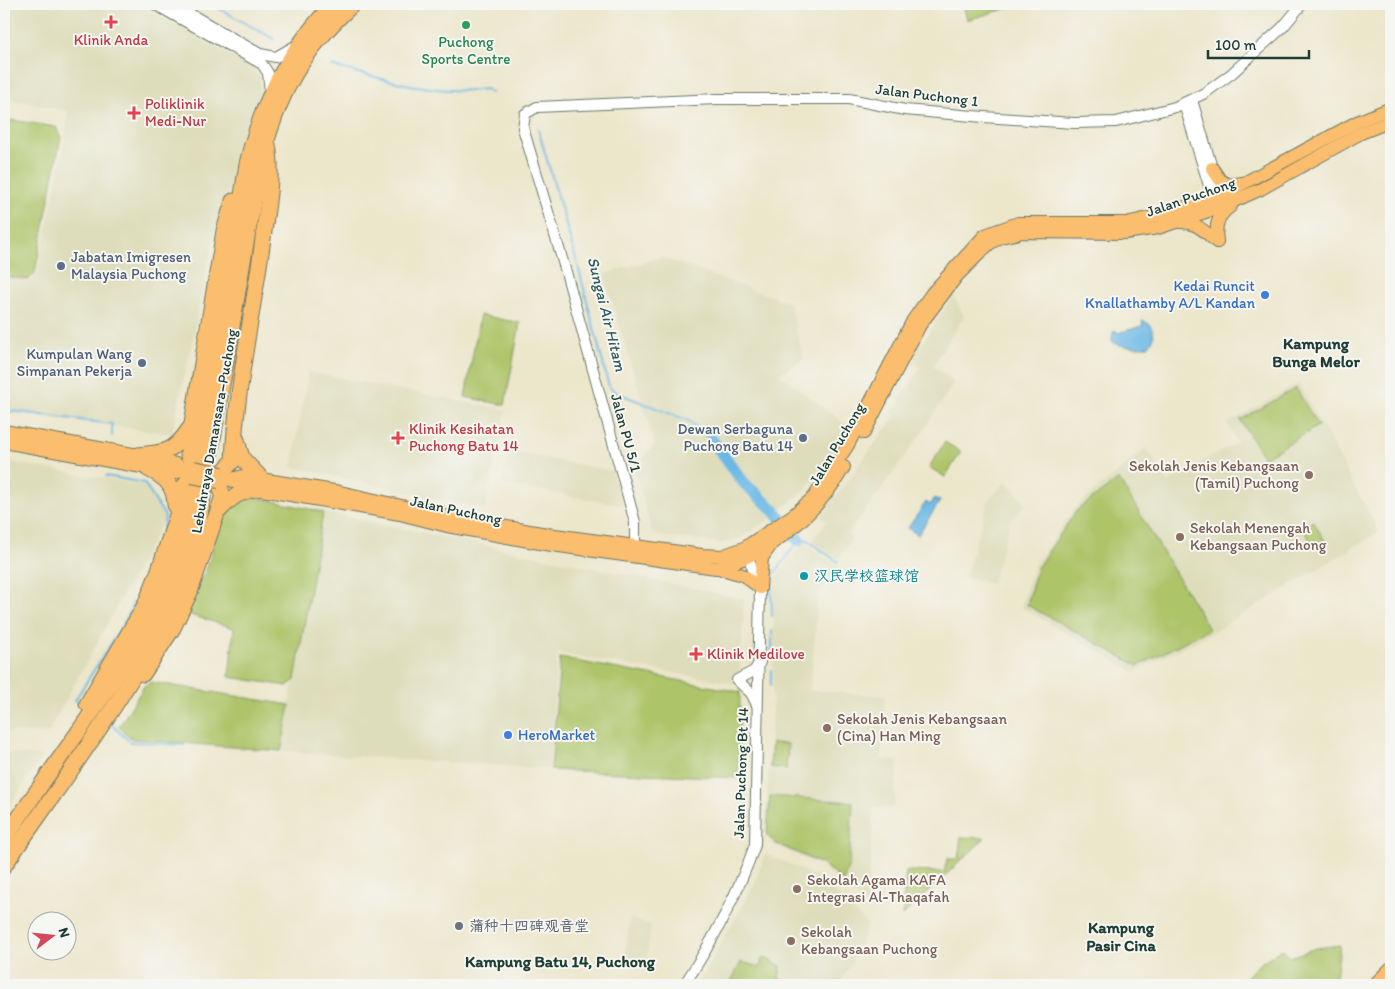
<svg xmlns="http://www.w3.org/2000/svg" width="1395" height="989" font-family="Itim,'LXGW WenKai TC',sans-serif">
  <rect width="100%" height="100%" fill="#f6f6f2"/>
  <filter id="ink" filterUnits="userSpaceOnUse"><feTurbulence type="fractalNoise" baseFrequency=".02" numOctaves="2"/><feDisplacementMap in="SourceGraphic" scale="10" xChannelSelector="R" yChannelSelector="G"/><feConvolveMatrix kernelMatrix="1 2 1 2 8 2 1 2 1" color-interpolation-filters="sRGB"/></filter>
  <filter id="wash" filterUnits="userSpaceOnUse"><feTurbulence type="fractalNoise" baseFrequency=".0096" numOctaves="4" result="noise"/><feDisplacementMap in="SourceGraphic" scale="20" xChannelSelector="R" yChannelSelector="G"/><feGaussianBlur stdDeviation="1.12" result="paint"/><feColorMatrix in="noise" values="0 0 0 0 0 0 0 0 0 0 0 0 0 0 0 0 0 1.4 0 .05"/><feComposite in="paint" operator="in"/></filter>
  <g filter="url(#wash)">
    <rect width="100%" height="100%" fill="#ece6cb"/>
    <!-- built -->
    <g fill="#deddbb">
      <polygon points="4,4 137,4 254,69 260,77 261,93 213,241 172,434 4,411 4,277 28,282 37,276 65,140 68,111 4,98"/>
      <polygon points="661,257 789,303 804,359 779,374 849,427 806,489 771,518 741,538 721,543 653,535 634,469 655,444 604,274"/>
      <polygon points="953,295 964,316 933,366 954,382 922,433 848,534 852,538 838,559 812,541 827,521 821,517 896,415 892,412 920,368 910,362"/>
      <polygon points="308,372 506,410 485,509 292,467"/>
      <polygon points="1299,383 1379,532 1210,634 1134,672 1021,607 1034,566 1076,507 1146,448 1168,482 1237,442 1227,423"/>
      <polygon points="508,451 612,471 622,505 502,484"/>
      <polygon points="4,461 147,486 165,517 48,733 4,732"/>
      <polygon points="1006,482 1026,503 1010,522 992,584 965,577 989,499"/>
      <polygon points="323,512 744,599 739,684 557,653 549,769 281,751"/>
      <polygon points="801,544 805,544 839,567 818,597 810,690 885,696 881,760 898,761 894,808 874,808 867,906 821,866 774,845 765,835 773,693 774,580"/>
      <polygon points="4,753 42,756 4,814"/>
      <polygon points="766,854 818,877 868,925 854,958 839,985 697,985 753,887"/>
      <polygon points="630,919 651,925 646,964 624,960"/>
    </g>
    <!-- green -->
    <g fill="#adc469" stroke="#66804e">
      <polygon points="963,4 1022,4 967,20"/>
      <polygon points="4,119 56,127 61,137 35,273 28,280 4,276"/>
      <polygon points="480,315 520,323 505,405 465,397"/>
      <polygon points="1296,388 1318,426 1264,458 1240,420"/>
      <polygon points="945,442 961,452 945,477 929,467"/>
      <polygon points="1119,479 1209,629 1138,666 1027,605 1037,568 1077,510"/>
      <polygon points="246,495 323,512 295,680 287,686 229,677 234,628 187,614 208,565 221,519 228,506"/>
      <polygon points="1313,521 1325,541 1314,547 1303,528"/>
      <polygon points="560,658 740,692 738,778 551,770"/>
      <polygon points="151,682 290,705 281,751 132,739 119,727 144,686"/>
      <polygon points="772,743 788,744 786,769 770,767"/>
      <polygon points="770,796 853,802 849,864 843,882 824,865 775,843 767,835"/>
      <polygon points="961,837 985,838 902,916 906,871 944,872 947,859 958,859"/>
      <path d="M1340 945 1335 985H1242C1249 969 1267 958 1282 949L1290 957 1316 948Z"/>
      <polygon points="763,957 781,966 779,979 799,985 729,985 741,962 760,967"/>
    </g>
    <!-- water -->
    <g fill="#6bb8e5" stroke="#457a8c">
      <path d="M1142 321 1148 323C1155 330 1156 340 1148 346 1139 348 1118 347 1112 341L1113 332 1116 330 1117 333 1143 326Z"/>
      <polygon points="935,498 940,501 918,535 908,528 926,502 930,505"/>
    </g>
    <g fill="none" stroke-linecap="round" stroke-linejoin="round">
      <!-- stream -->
      <g stroke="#6bb8e5" stroke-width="2">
        <polyline points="211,4 274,39"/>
        <path d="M332 66C380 78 437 96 486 89L492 93"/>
        <polyline points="538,129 577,262 609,387 615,392 689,421 712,440"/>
        <polyline points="4,410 112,424 112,436"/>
        <polyline points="106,476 144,483 165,516 162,536"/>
        <polyline points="772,616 771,578 799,540 806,539 838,562"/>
        <polyline points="772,654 772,631"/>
        <polyline points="771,685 771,670"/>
        <polyline points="81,703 75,700 122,626 153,564"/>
        <polyline points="113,726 130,742 184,745"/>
      </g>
      <!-- river -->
      <polyline stroke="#6bb8e5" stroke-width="12" points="712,440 744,483 775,511 793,536 799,540"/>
    </g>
  </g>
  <g filter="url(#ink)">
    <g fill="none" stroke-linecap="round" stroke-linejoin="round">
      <!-- minor casing -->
      <g stroke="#677869" stroke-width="12">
        <g id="minor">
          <polyline points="154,4 262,64 268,73 270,93"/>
          <polyline points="173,4 260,54 276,57 295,46"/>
          <polyline points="1192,100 1222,202"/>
          <polyline points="1184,104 1215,205"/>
          <polyline points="635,546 635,522 566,272 523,128 525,114 537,107 717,99 849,99 905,110 984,117 1074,123 1116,122 1175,107 1205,93 1231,74 1283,27 1302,4"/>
          <polyline points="757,705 751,693 737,680 754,671 760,662"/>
          <path d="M684 985C713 941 737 895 755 845L760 588 746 551"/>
        </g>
      </g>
      <!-- major casing -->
      <g stroke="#677869" stroke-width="14">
        <g id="major">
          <polyline points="1212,168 1220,180 1229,185 1241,183"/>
          <path d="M1179 222C1197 222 1204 231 1217 242"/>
          <path d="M1217 242C1215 225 1217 216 1231 206"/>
          <polyline points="4,431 138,455 176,464 192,477"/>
          <polyline points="864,433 920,325 957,276 989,244 1001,237 1023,232 1125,233 1158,228 1223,206 1261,189 1361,133 1391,121"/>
          <polyline points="4,442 175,473 189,468"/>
          <path d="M225 476 240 485 256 489 400 514 447 526 545 544 716 568C769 555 817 514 844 467"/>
          <polyline points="219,482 243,476 340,492 450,517 547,534 702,555 722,556 744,548 793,515 814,497 848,445 913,320 932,293 985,235 1018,223 1126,223 1157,216 1220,196 1357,122 1391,108"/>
          <polyline points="718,568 743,575 760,588"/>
          <polyline points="760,588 762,558 771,545"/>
          <polyline points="1374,985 1391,968"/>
          <polyline points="1389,985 1391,983"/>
        </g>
      </g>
      <!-- highway casing -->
      <g stroke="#677869" stroke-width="17">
        <g id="highway">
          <polyline points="237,440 242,458 262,479"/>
          <path d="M138 455C165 453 174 452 189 429"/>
          <polyline points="194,467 188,456 188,448 224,231 233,201"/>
          <path d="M148 469C164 477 175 485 175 505"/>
          <path d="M222 473 233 461C236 389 252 318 262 246 266 214 274 177 268 145"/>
          <path d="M220 510C232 497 239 492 256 489"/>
          <polyline points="143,674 173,628 190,592 223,496 219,482"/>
          <polyline points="87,704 145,605 158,573 179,509 182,488 192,477"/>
          <path d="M4 841C60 750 134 669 172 568 194 511 201 448 211 388 223 313 235 239 247 164 261 102 289 50 333 4"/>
          <path d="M4 866C65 776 139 684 181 583 187 567 192 549 197 533L259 167C278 96 298 55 353 4"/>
        </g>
      </g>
      <!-- minor -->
      <use href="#minor" stroke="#fff" stroke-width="10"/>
      <!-- major -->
      <use href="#major" stroke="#fbbd6e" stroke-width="12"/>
      <!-- highway -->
      <use href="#highway" stroke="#fbbd6e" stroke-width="15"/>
      <!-- major-bridge casing -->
      <g stroke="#677869" stroke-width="14" stroke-linecap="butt">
        <g id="major-bridge">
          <polyline points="194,467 222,473"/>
          <polyline points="192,477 219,482"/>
        </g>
      </g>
      <!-- major-bridge -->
      <use href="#major-bridge" stroke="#fbbd6e" stroke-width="12"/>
    </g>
  </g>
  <!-- markers -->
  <g fill="#e0444e" stroke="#f6f6f2" stroke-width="2">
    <path d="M108.5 14.5h5v5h5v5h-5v5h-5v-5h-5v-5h5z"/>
    <path d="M131.5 105.5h5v5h5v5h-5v5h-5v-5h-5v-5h5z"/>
    <path d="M395.5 430.5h5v5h5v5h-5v5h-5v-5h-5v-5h5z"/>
    <path d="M693.5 646.5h5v5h5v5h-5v5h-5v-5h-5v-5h5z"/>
  </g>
  <circle fill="#2e9e5b" stroke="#f6f6f2" stroke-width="2" cx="466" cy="25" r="5"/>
  <g fill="#5c6f8a" stroke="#f6f6f2" stroke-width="2">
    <circle cx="61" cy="266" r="5"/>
    <circle cx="142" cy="363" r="5"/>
    <circle cx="803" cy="438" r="5"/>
  </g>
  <g fill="#3f7fe0" stroke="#f6f6f2" stroke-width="2">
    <circle cx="1265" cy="295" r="5"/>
    <circle cx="508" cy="735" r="5"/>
  </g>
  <g fill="#8d6e63" stroke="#f6f6f2" stroke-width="2">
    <circle cx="1309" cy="475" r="5"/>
    <circle cx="1180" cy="537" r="5"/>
    <circle cx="827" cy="728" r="5"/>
    <circle cx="797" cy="889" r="5"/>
    <circle cx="791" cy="941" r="5"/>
  </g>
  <circle fill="#0f9aa8" stroke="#f6f6f2" stroke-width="2" cx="804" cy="576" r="5"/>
  <circle fill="#6b7280" stroke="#f6f6f2" stroke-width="2" cx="459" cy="926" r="5"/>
  <g text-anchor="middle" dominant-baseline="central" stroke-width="4" stroke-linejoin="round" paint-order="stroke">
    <!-- health labels -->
    <g font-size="15" fill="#be3a42" stroke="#f6f6f2" text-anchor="start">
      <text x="111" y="40" text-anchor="middle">Klinik Anda</text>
      <text x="145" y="104">Poliklinik<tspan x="145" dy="17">Medi-Nur</tspan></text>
      <text x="409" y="429">Klinik Kesihatan<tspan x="409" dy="17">Puchong Batu 14</tspan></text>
      <text x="707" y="654">Klinik Medilove</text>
    </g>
    <!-- leisure labels -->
    <g font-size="15" fill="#27864d" stroke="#f6f6f2">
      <text x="466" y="42">Puchong<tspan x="466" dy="17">Sports Centre</tspan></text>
    </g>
    <!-- street labels -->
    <g font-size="15" fill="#1f3d34" stroke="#f6f6f2">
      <text transform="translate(927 95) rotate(7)">Jalan Puchong 1</text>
      <text transform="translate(1191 197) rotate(-19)">Jalan Puchong</text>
      <text transform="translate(214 431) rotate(-80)">Lebuhraya Damansara–Puchong</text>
      <text transform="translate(626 433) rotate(75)">Jalan PU 5/1</text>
      <text transform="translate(837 444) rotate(-59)">Jalan Puchong</text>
      <text transform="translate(456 510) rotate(12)">Jalan Puchong</text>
      <text transform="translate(741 773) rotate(-88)">Jalan Puchong Bt 14</text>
    </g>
    <!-- service labels -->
    <g font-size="15" fill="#4e5e75" stroke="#f6f6f2" text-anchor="end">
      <text x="71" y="257" text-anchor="start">Jabatan Imigresen<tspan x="71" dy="17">Malaysia Puchong</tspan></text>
      <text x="132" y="354">Kumpulan Wang<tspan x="132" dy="17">Simpanan Pekerja</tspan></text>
      <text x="793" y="429">Dewan Serbaguna<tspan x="793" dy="17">Puchong Batu 14</tspan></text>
    </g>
    <!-- shop labels -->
    <g font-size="15" fill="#366cbe" stroke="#f6f6f2" text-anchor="end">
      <text x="1255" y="286">Kedai Runcit<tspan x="1255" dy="17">Knallathamby A/L Kandan</tspan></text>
      <text x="518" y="735" text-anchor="start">HeroMarket</text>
    </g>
    <!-- education labels -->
    <g font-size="15" fill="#785e54" stroke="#f6f6f2" text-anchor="start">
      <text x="1299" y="466" text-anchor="end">Sekolah Jenis Kebangsaan<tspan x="1299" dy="17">(Tamil) Puchong</tspan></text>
      <text x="1190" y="528">Sekolah Menengah<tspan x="1190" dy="17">Kebangsaan Puchong</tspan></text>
      <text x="837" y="719">Sekolah Jenis Kebangsaan<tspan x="837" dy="17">(Cina) Han Ming</tspan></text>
      <text x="807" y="880">Sekolah Agama KAFA<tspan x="807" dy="17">Integrasi Al-Thaqafah</tspan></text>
      <text x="801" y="932">Sekolah<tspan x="801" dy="17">Kebangsaan Puchong</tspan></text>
    </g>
    <!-- culture labels -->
    <g font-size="15" fill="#0d838f" stroke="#f6f6f2" text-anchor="start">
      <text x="814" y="576">汉民学校篮球馆</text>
    </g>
    <!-- worship labels -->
    <g font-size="15" fill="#5b616d" stroke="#f6f6f2" text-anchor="start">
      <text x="469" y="926">蒲种十四碑观音堂</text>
    </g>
    <!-- water labels -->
    <g font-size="16" font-style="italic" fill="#325c60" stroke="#f6f6f2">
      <text transform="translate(607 314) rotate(76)">Sungai Air Hitam</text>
    </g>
    <!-- neighbourhood labels -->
    <g font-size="16" font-weight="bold" fill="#1f3d34" stroke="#f6f6f2">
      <text x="1316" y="343">Kampung<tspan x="1316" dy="18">Bunga Melor</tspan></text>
      <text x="1121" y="927">Kampung<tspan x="1121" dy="18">Pasir Cina</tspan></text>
      <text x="560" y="961">Kampung Batu 14, Puchong</text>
    </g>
  </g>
  <!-- margin -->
  <rect width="1395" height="989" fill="none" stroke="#f6f6f2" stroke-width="20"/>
  <!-- north arrow -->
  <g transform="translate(52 936) rotate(74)"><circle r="24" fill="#f6f6f2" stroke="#a0aca6"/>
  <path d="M0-4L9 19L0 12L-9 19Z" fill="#d1495b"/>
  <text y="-8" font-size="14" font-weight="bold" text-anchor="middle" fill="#1f3d34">N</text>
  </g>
  <!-- scale -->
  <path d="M1208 50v8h101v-8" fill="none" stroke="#1f3d34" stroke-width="2.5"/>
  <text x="1215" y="50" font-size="15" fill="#1f3d34" stroke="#f6f6f2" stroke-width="4" paint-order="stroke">100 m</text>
</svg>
